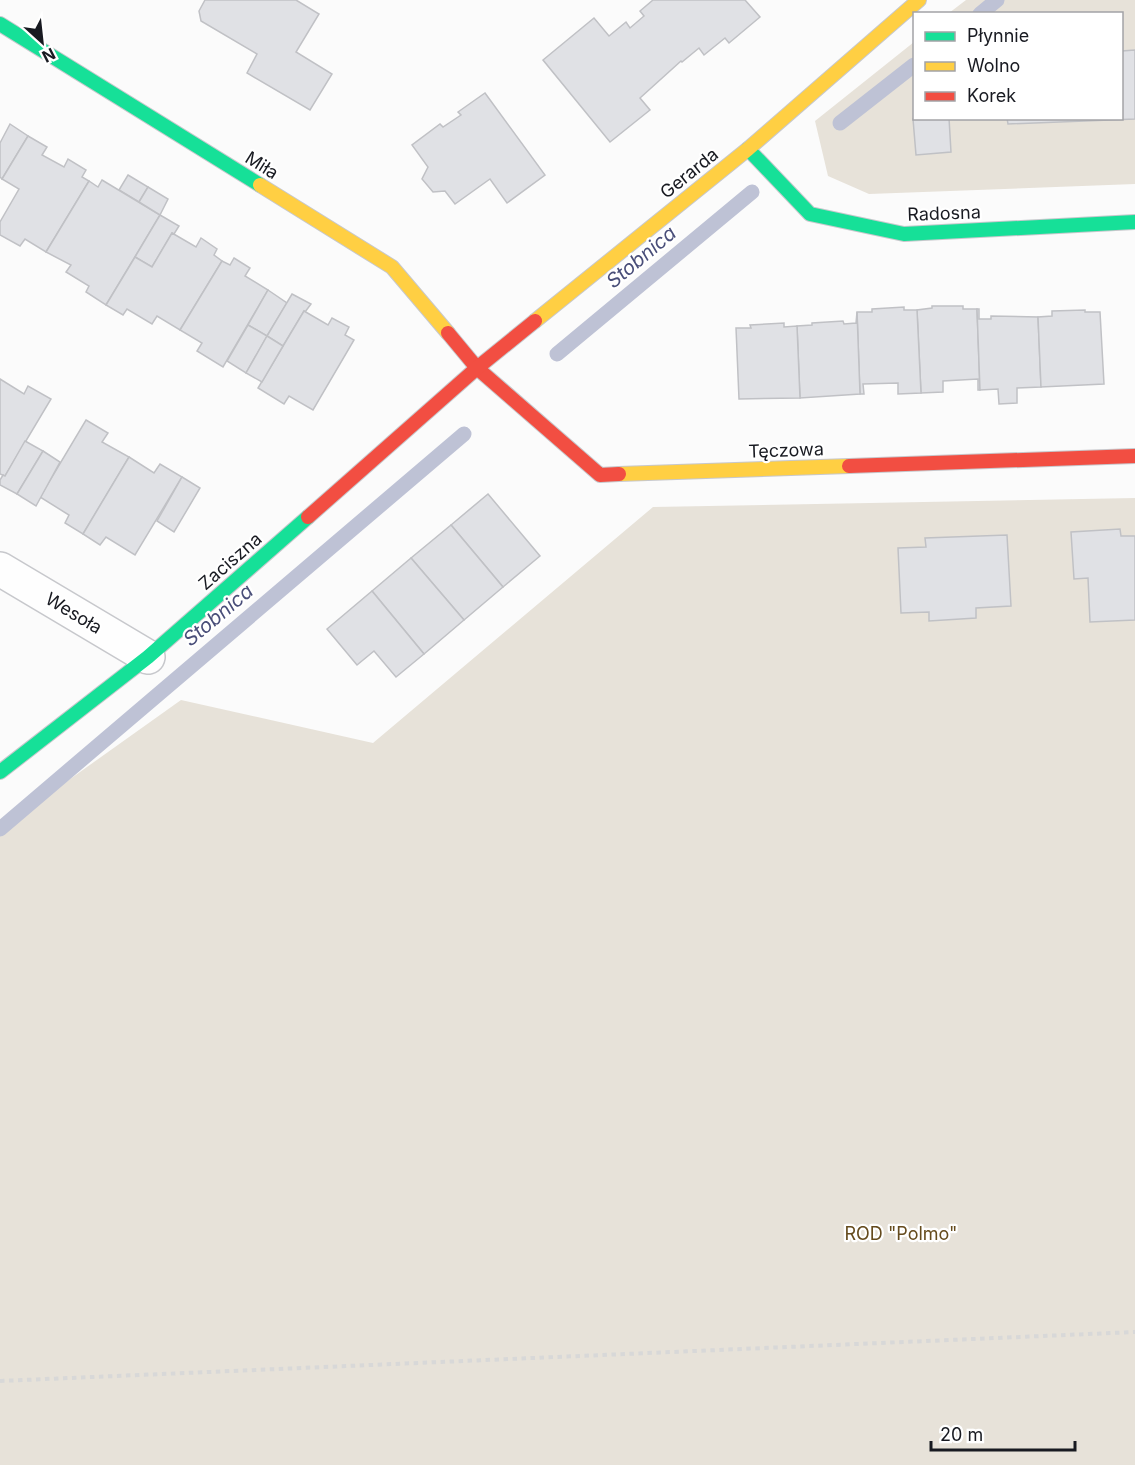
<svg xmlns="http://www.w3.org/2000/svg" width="1135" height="1465" font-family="Inter,sans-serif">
  <rect width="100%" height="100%" fill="#fbfbfb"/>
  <!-- green -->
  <g fill="#e7e2d9">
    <polygon points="966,0 1135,0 1135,184 869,194 828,176 815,121 914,42 914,118 1122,118 1122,14 949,13"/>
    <polygon points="1135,498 1135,1465 0,1465 0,829 181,700 373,743 653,507"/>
  </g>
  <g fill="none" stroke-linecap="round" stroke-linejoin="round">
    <!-- stream -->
    <g stroke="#bec2d5" stroke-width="15">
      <polyline points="980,14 997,0"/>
      <polyline points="840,123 914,65"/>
      <polyline points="557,354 752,192"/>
      <polyline points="0,829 464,434"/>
    </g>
  </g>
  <!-- building -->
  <g fill="#e0e1e5" stroke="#c0c1c5" stroke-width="1.5">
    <polygon points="205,0 296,0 319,14 296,52 332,74 310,110 247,73 257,54 201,21 199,11"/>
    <polygon points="653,0 745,0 760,17 729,43 725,38 704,55 699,48 682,62 681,61 640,98 650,110 610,142 543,60 594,18 609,36 626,22 630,28 644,16 640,11"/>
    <polygon points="1135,50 1135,119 1008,124 1007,118 1122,118 1122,51"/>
    <polygon points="485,93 545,175 507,203 490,179 455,204 445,191 433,192 422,179 428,167 412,145 440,124 443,127 461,115 458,112"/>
    <polygon points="949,118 951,152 916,155 913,119"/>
    <polygon points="10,124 28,136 2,179 0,177 0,143"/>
    <polygon points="28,136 47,147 42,155 64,167 68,159 86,170 82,177 89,181 46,252 25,239 20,246 0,235 0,222 19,189 2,179"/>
    <polygon points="128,175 148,187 139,202 119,190"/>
    <polygon points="102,180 160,215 106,305 86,292 89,286 66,272 71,265 46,252 89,181 98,187"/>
    <polygon points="148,187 168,199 160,215 139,202"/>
    <polygon points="160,215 179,226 174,234 172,233 152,267 135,257"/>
    <polygon points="172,233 196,247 201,238 217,249 214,255 222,261 180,330 157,316 152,324 127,309 123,315 106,305 135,257 152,267"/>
    <polygon points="234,258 250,268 245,276 268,290 223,367 197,351 202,343 180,330 222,261 230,265"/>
    <polygon points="268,290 287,303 267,336 248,325"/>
    <polygon points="292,294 311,304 305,312 304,311 283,346 267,336"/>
    <polygon points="932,306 963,306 963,309 977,309 980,390 978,390 978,379 943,381 943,392 921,393 917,310 932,308"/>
    <polygon points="904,307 904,310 917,310 921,393 898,394 898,383 863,384 864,394 860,394 857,312 872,312 872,309"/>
    <polygon points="977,309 979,309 979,319 991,319 991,316 1038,317 1041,387 1017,388 1017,403 999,404 998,389 980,390"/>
    <polygon points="1085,310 1085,312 1100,312 1104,384 1041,387 1038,317 1052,316 1052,311"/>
    <polygon points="304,311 328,325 332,318 349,327 345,335 354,340 313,410 289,396 284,404 258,388"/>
    <polygon points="857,312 860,394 800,398 797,326 812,325 812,323 843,321 844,324 856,323"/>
    <polygon points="784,323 784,327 797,326 800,398 739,399 736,328 751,328 750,325"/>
    <polygon points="248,325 267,336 246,373 227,361"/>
    <polygon points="267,336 283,346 262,382 246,373"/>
    <polygon points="0,379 24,394 28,386 51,399 5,476 0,474"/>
    <polygon points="86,420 108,433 102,442 129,457 83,534 65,523 69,515 40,497"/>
    <polygon points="25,441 43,451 17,494 0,485 0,480 3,475 5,476"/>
    <polygon points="43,451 60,462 36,506 17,494"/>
    <polygon points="129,457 154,473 160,464 182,477 135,555 106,537 100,545 83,534"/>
    <polygon points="182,477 200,488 174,532 157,521"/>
    <polygon points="488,494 540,556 503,587 451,525"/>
    <polygon points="451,525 503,587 464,620 411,558"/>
    <polygon points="1120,529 1121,536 1135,536 1135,620 1090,622 1088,578 1074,579 1071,532"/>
    <polygon points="1007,535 1011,606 976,608 976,618 929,621 929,612 901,613 898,548 926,547 925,538"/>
    <polygon points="411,558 464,620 424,654 372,591"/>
    <polygon points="372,591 424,654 396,677 374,651 357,665 327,629"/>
  </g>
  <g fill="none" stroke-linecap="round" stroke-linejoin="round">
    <!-- street casing -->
    <g stroke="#c7c8cc" stroke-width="36">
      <polyline id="street" points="0,569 148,657"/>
    </g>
    <!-- fast casing -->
    <g stroke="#c7c8cc" stroke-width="16">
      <g id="fast">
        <polyline points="0,24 260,185"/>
        <polyline points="748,149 810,214 904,234 1135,222"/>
        <polyline points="0,772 148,657 308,517"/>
      </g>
    </g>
    <!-- slow casing -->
    <g stroke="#c7c8cc" stroke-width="16">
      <g id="slow">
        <polyline points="260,185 392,267 448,333"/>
        <polyline points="535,321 748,149 919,0"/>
        <polyline points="619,474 849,466"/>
      </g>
    </g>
    <!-- jam casing -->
    <g stroke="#c7c8cc" stroke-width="16">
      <g id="jam">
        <polyline points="448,333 477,368 600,475 619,474"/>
        <polyline points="849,466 1135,456"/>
        <polyline points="308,517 477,368 535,321"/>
      </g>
    </g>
    <!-- path -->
    <polyline stroke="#d8d8d8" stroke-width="4" stroke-dasharray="4.5 4.5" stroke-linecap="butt" points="0,1381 1135,1332"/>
    <!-- street -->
    <use href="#street" stroke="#fefefe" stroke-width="33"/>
    <!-- fast -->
    <use href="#fast" stroke="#16e098" stroke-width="14"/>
    <!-- slow -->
    <use href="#slow" stroke="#ffcf43" stroke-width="14"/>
    <!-- jam -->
    <use href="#jam" stroke="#f24e42" stroke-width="14"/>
  </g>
  <g text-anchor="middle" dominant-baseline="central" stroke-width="4.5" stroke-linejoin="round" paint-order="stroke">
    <!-- street labels -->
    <g font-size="18" fill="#181a21" stroke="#fff">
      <text transform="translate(262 165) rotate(32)">Miła</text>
      <text transform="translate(689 173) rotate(-39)">Gerarda</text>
      <text transform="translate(944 213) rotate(-2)">Radosna</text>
      <text transform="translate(786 450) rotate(-2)">Tęczowa</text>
      <text transform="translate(230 561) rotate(-41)">Zaciszna</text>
      <text transform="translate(74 613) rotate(31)">Wesoła</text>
    </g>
    <!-- park labels -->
    <g font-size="18" fill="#654b1d" stroke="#fff">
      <text x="901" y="1233">ROD "Polmo"</text>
    </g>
    <!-- water labels -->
    <g font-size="20" font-style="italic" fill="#494e79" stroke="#fff">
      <text transform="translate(641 257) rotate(-40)">Stobnica</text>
      <text transform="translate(218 615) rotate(-40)">Stobnica</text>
    </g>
  </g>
  <!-- legend -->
  <rect x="913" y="12" width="210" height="108" fill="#ffffff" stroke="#a3a3a6" stroke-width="1.5"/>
  <rect x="925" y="32" width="30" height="9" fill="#16e098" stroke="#a3a3a6" stroke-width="1.5"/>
  <text x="967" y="42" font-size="18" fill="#181a21">Płynnie</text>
  <rect x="925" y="62" width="30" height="9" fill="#ffcf43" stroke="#a3a3a6" stroke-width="1.5"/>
  <text x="967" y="72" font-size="18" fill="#181a21">Wolno</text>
  <rect x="925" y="92" width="30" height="9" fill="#f24e42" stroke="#a3a3a6" stroke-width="1.5"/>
  <text x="967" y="102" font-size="18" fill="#181a21">Korek</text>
  <!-- north arrow -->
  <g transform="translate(42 42) rotate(153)" stroke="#ffffff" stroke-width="4.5" paint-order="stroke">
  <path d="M0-4.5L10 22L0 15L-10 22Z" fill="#181a21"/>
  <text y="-9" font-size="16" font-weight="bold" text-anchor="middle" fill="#181a21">N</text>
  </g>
  <!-- scale -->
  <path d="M931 1441v9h144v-9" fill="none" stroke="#181a21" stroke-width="3"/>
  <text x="940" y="1441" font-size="18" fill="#181a21" stroke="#ffffff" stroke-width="4.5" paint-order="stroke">20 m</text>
</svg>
